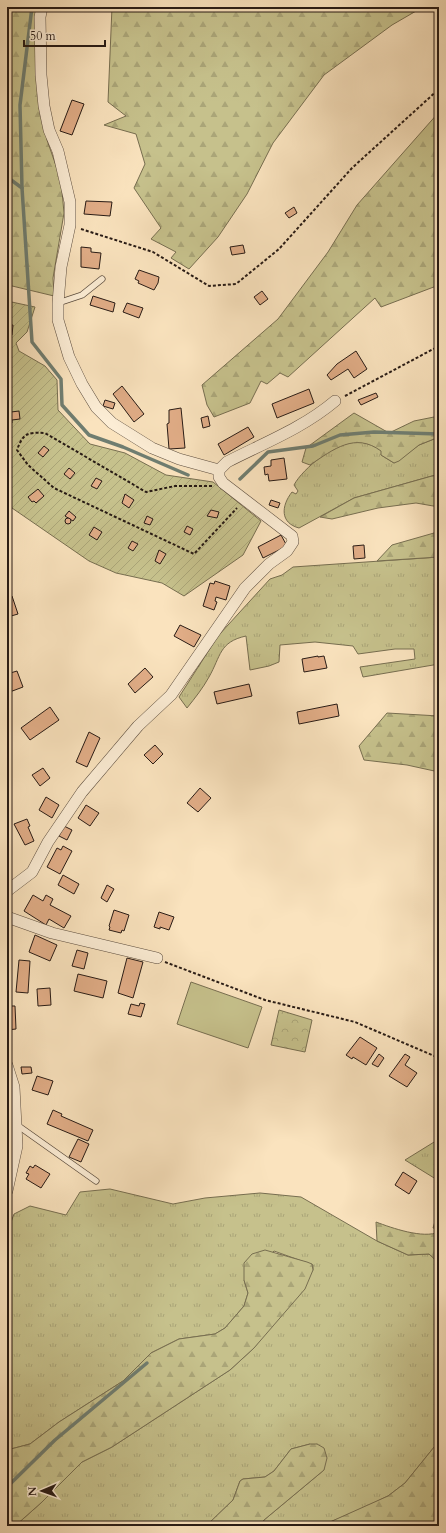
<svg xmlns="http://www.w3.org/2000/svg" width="446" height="1533" font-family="Cardo,serif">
  <defs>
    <pattern id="grass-tufts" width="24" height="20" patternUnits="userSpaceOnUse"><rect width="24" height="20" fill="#c6c18c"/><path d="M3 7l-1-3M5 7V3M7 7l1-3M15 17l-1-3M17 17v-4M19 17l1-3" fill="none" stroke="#aaa578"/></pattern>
    <pattern id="forest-firs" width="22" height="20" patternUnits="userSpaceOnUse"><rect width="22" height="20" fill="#c6c18c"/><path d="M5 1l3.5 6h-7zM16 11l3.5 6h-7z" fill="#aaa578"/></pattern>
    <pattern id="park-crowns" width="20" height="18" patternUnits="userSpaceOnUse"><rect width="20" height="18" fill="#c6c18c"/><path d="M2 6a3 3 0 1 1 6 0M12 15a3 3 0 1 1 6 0" fill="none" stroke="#aaa578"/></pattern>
    <pattern id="garden-furrows" width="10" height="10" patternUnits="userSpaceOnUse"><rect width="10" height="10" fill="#c6c18c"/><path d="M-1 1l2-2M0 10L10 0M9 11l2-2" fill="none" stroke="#aaa578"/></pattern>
  </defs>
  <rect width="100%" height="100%" fill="#fae3be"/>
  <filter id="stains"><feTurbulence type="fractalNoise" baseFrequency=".005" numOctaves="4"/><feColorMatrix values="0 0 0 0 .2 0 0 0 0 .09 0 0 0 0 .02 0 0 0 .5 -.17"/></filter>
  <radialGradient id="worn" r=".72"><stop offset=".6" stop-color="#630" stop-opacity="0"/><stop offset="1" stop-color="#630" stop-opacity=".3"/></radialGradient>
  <!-- grass -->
  <g fill="url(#grass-tufts)" stroke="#776e50">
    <path d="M439 437V474L354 498 299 528C280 523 281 506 292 492L296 494 298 491 294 485C303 468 336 442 356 442 366 442 374 445 382 451L381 455 394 463 419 445Z"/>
    <path d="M439 557V664L363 677 360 667 415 659 414 649H395L358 654 353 646 315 642 280 645 279 662 269 666 250 670 246 636C219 642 221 656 209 677 203 688 195 698 187 708L179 697 218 636 270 579 282 575 293 567Z"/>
    <polygon points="439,1139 439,1181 405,1160"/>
    <polygon points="110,1189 173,1204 205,1198 260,1193 301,1197 377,1241 408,1255 429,1254 439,1263 439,1441 405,1483 388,1496 363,1508 321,1526 260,1526 264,1520 324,1470 310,1444 291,1449 274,1471 265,1477 243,1479 240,1481 233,1500 206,1526 15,1526 42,1502 82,1462 112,1447 230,1370 254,1348 313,1270 313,1265 274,1251 244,1280 248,1293 244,1306 225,1328 215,1334 179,1339 151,1353 123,1381 59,1422 30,1444 7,1450 7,1233 14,1214 30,1206 66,1215 80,1192"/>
    <polygon points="439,1208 439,1229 433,1228"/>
  </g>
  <!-- forest -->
  <g fill="url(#forest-firs)" stroke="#776e50">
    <polygon points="7,7 39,7 47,140 61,180 64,213 53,278 54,296 8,285"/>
    <polygon points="112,7 423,7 392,25 324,75 273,143 247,194 218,237 189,269 171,258 176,252 151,239 161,228 134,188 145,164 136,134 104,125 126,116 108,102"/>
    <polygon points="439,112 439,285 381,307 375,298 288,377 280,373 267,384 261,381 250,403 214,417 207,405 202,385 278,319 328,252 357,205"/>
    <path d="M354 413 389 433 414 421 439 416V437L419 445 399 461 394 463 381 455V451C355 432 334 449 310 465L302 462 306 448Z"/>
    <polygon points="439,474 439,507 416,503 378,508 332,519 320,517 354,498"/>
    <polygon points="439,526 439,557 377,561 392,545 434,533"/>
    <polygon points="387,713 439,716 439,772 407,765 364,760 359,746"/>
    <path d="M376 1222C392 1228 423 1239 439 1232V1263L429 1254 408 1255 377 1241Z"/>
    <polygon points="265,1250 307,1262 312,1264 313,1270 305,1289 254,1348 230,1370 112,1447 82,1462 42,1502 15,1526 7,1526 7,1450 30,1444 59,1422 123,1381 151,1353 179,1339 215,1334 225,1328 244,1306 248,1293 244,1280 244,1263 252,1254"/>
    <polygon points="439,1441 439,1526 321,1526 388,1496 405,1483"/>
    <polygon points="310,1444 317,1444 324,1448 327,1458 324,1470 264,1520 260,1526 206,1526 233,1500 240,1481 243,1479 265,1477 274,1471 291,1449"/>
  </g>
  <!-- park -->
  <polygon fill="url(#park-crowns)" stroke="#776e50" points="279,1010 312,1020 305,1052 271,1045"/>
  <!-- garden -->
  <polygon fill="url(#garden-furrows)" stroke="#776e50" points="7,301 35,307 27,332 16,343 19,351 45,366 57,380 58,410 90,444 125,453 166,475 213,482 261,521 243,555 184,596 162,583 116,573 89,561 12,508 7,502"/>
  <!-- pitch -->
  <polygon fill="#c6c18c" stroke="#776e50" points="191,982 262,1007 248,1048 177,1024"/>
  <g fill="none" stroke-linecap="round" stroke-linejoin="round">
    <!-- stream -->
    <g stroke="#6f7d70" stroke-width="3.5">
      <polyline points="7,177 22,188 32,342 61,379 62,405 89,435 123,447 188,475"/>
      <polyline points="22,188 20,105 32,7"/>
      <polyline points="240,479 268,452 313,446 340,435 374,432 439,434"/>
      <polyline points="7,1487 55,1440 147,1363"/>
      <polyline points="435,1526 439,1517"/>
    </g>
  </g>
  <!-- building -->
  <g fill="#e1ad87" stroke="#281b15">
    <polygon points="72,100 84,104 72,135 60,131"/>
    <polygon points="86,201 112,202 110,216 84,214"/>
    <polygon points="294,207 297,213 289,218 285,213"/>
    <polygon points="243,245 245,253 232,255 230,247"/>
    <polygon points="81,247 91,248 91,252 101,253 99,269 81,267"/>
    <polygon points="139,270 159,277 158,283 154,290 138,283 139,281 135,279"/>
    <polygon points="262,291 268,299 260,305 254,297"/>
    <polygon points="93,296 115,303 113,312 90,305"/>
    <polygon points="127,303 143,308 139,318 123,312"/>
    <polygon points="8,322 9,322 9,325 13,325 12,335 7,334"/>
    <polygon points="356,351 367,369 354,378 348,369 331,380 327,375 337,364"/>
    <polygon points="122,386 144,414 134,422 113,394"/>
    <polygon points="309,389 314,403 277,418 272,404"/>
    <polygon points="376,393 378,397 361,405 358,400"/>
    <polygon points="105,400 115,403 113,409 103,406"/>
    <polygon points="11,407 11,412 19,411 20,419 12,420 12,423 7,424 7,408"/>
    <polygon points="181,408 185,448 169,449 167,424 169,423 169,410"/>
    <polygon points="208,416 210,426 203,428 201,418"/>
    <polygon points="248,427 254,437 224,455 218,444"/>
    <polygon points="44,446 49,450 43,457 38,453"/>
    <polygon points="284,458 287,479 269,481 268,474 265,475 264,467 271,466 271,460"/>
    <polygon points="69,468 75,473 70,479 64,474"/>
    <polygon points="96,478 102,481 97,489 91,486"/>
    <polygon points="38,489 44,496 36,503 34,501 32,502 28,497"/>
    <polygon points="125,494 134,500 129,508 122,503"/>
    <polygon points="271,500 280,503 278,508 269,505"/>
    <polygon points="211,510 219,512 217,518 207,516"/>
    <polygon points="69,511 76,517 73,521 65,516"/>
    <polygon points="147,516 153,519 150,525 144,523"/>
    <circle cx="68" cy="521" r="3"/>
    <polygon points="187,526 193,529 190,535 184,532"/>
    <polygon points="94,527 102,532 97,540 89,535"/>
    <polygon points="281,535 287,546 263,558 258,547"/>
    <polygon points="132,541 138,544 133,551 128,548"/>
    <polygon points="364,545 365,558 354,559 353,546"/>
    <polygon points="159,550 166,554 160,564 155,561"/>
    <polygon points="215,581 230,586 226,600 216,597 215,601 217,602 214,610 203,606 210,583 214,584"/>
    <polygon points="12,596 18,614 11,616 7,615 7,598"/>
    <polygon points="180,625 201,635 194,647 174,636"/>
    <polygon points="318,656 318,657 324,656 327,668 304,672 302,659"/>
    <polygon points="145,668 153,677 135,693 128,684"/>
    <polygon points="17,671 23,687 7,693 7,674"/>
    <polygon points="249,684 252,696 217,704 214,692"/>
    <polygon points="337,704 339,716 299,724 297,712"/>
    <polygon points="50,707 59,720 30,740 21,728"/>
    <polygon points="89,732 100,738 87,767 76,762"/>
    <polygon points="155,745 163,754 153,764 144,755"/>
    <polygon points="43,768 50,778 40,786 32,775"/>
    <polygon points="200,788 211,798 198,812 187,803"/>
    <polygon points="46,797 59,805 52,818 39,810"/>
    <polygon points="86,805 99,813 90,826 78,818"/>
    <polygon points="27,819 30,826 28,827 34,841 25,845 14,824"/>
    <polygon points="64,826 72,830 67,840 59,836"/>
    <polygon points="63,846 72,851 60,874 47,867 57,848 61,850"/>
    <polygon points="63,875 79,884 74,894 58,885"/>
    <polygon points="107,885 114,889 107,902 101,898"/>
    <polygon points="33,895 43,901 46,895 53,899 50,905 71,916 64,928 49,919 46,925 24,911"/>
    <polygon points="114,910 129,915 124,931 122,930 121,933 109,930 110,927 109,926"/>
    <polygon points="159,912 174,917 169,930 160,927 160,929 154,927"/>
    <polygon points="35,935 57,945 50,961 29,952"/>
    <polygon points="77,950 88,953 84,969 72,966"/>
    <polygon points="127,958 143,962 133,998 118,993"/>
    <polygon points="19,960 30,961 28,993 16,992"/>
    <polygon points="78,974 107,981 103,998 74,991"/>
    <polygon points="50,988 51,1005 38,1006 37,989"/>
    <polygon points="140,1003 145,1004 141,1017 128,1014 131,1004 139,1006"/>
    <polygon points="7,1006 15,1006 16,1029 7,1030"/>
    <polygon points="360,1037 377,1048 366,1065 353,1057 352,1059 346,1055"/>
    <polygon points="379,1054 384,1058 378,1067 372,1064"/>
    <polygon points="405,1054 410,1057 405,1065 417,1073 407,1087 389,1076"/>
    <polygon points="21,1067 31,1067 32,1073 22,1074"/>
    <polygon points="37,1076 53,1081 48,1095 32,1090"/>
    <polygon points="53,1110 62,1114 61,1116 93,1130 88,1141 47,1124"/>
    <polygon points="78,1139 89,1144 81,1162 69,1157"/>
    <polygon points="35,1165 50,1174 41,1188 26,1179 29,1174 26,1173 30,1166 33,1168"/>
    <polygon points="403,1172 417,1181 409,1194 395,1185"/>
  </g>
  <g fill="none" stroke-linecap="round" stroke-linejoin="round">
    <!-- service casing -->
    <g stroke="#5c4d3f" stroke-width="7">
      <g id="service">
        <polyline points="58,303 82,295 102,279"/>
        <polyline points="17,1125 96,1181"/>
      </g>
    </g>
    <!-- minor casing -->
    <g stroke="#5c4d3f" stroke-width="12">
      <g id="minor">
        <polyline points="42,7 40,17 41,75 44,106 49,130 58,151 70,202 70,225 61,267 58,303 58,320 69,357 82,384 96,407 112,423 152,448 179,459 219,470"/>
        <path d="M7 891 32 872 48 842 82 792 138 726 171 695 245 588 269 564 287 551 293 542 292 536 223 483 219 477V470L227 462C264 443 303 428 335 401"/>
        <polyline points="7,917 52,933 157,958"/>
        <polyline points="7,1065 14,1087 17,1146 7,1191"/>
      </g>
    </g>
    <!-- path -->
    <g stroke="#281b15" stroke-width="2" stroke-dasharray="3 2" stroke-linecap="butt">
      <polyline points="81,229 153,252 209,286 236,284 279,249 352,168 439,89"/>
      <polyline points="345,396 439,346"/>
      <path d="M212 486H175L146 492 45 433C28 432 23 433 17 450L28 465 54 488 194 554 237 508"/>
      <polyline points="165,962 265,1000 355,1022 439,1058"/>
    </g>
    <!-- service -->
    <use href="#service" stroke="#fcedd5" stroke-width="5.5"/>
    <!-- minor -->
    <use href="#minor" stroke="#fcedd5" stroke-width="11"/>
  </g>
  <!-- margin -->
  <rect width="446" height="1533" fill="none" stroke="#fae3be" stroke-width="24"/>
  <rect x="8" y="8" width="430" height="1517" fill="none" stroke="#281b15" stroke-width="2"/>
  <rect x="12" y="12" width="422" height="1509" fill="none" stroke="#281b15"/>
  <!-- north arrow -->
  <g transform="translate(42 1491) rotate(268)" stroke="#fcedd5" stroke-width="3" paint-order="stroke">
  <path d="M0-3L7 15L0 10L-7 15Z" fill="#281b15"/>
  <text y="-6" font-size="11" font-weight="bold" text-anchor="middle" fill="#281b15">N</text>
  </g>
  <!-- scale -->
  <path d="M24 40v6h81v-6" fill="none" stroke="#281b15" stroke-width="2"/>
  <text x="30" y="40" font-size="12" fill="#281b15" stroke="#fcedd5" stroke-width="3" paint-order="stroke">50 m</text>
  <rect width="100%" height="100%" filter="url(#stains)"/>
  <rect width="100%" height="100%" fill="url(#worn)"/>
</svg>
